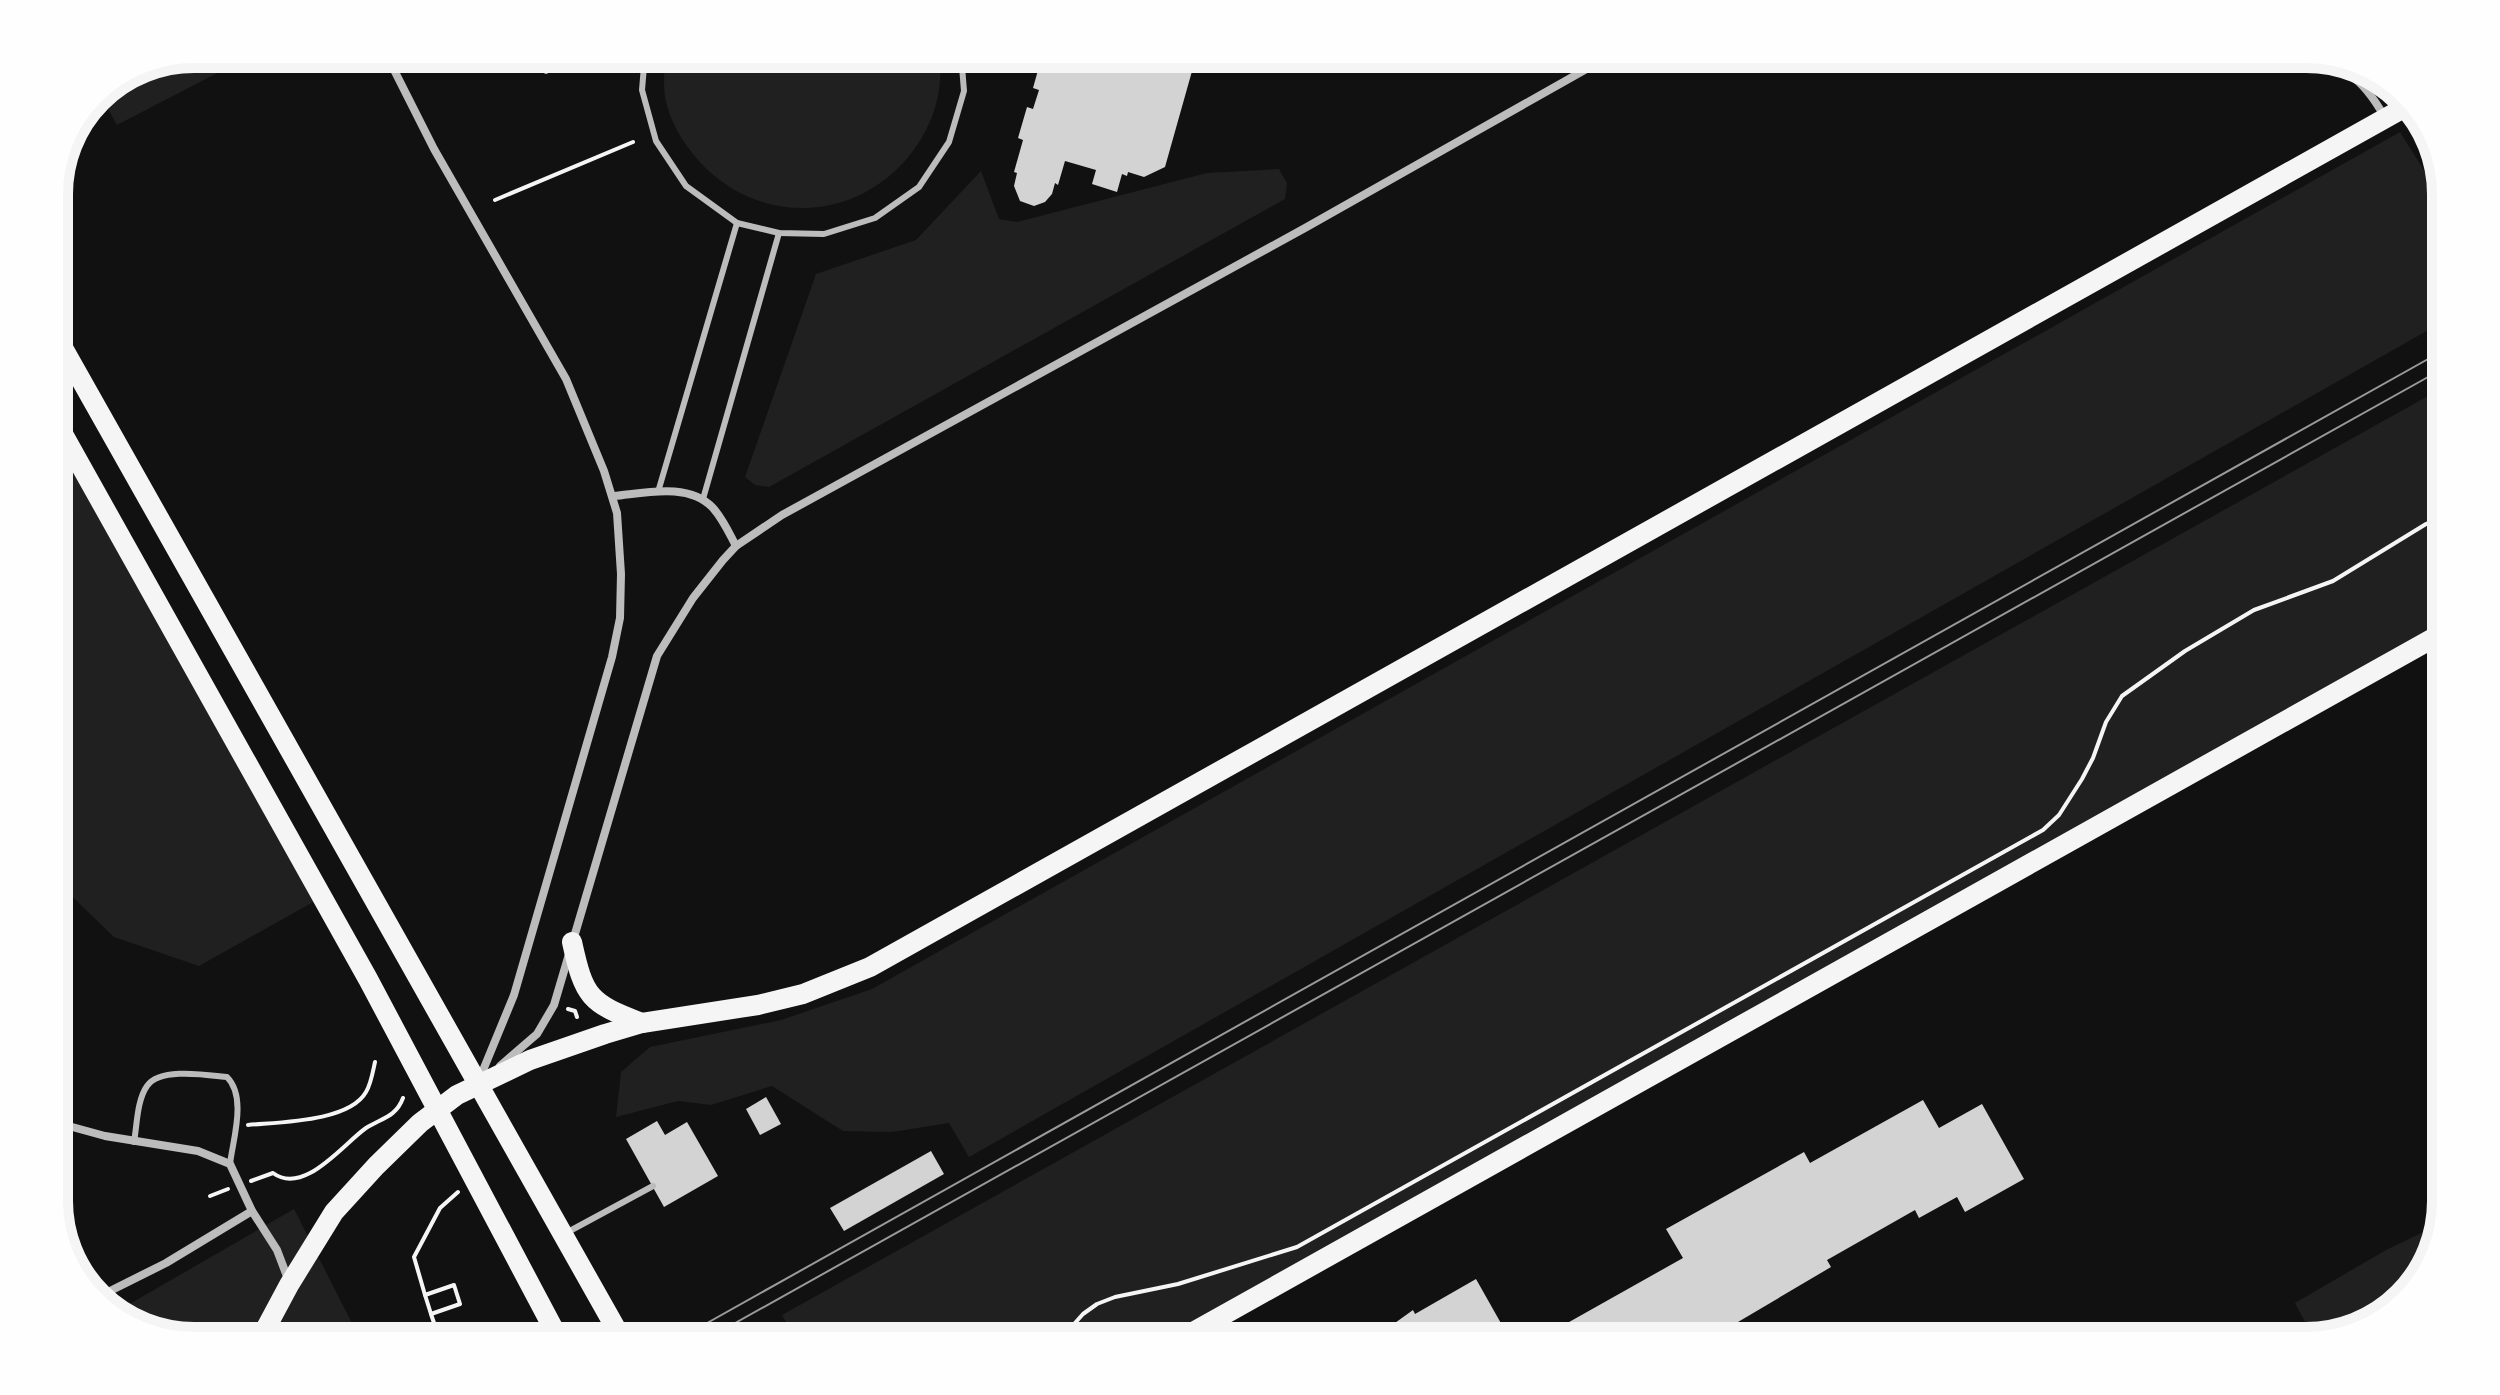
<svg xmlns="http://www.w3.org/2000/svg" width="2500" height="1395" font-family="'Fira Sans',sans-serif">
  <rect width="100%" height="100%" fill="#111"/>
  <!-- green -->
  <g fill="#202020">
    <polygon points="194,54 223,54 225,69 117,125 99,92 141,64"/>
    <path d="M664 54H939C943 80 938 107 926 130 880 219 766 236 698 160 683 143 669 120 665 97 663 83 665 68 664 54Z"/>
    <polygon points="2400,132 2446,205 2446,320 969,1157 949,1123 892,1132 843,1131 772,1086 711,1105 678,1101 616,1117 621,1072 650,1047 781,1020 872,989"/>
    <polygon points="1279,169 1287,183 1285,199 769,487 755,485 745,477 816,274 916,240 981,171 999,219 1017,222 1207,173"/>
    <polygon points="2446,386 2446,631 1177,1341 955,1341 949,1330 929,1341 797,1341 782,1315"/>
    <polygon points="54,418 322,897 199,966 114,937 54,879"/>
    <polygon points="294,1209 361,1341 194,1341 124,1322 114,1313"/>
    <polygon points="2440,1224 2427,1271 2376,1322 2314,1339 2295,1303 2386,1250"/>
  </g>
  <!-- building -->
  <g fill="#d3d3d3">
    <polygon points="525,54 566,54 556,70 546,74 529,67"/>
    <polygon points="1050,54 1186,54 1196,57 1165,167 1144,177 1128,172 1127,176 1122,174 1117,192 1092,184 1096,170 1065,161 1058,185 1055,183 1052,194 1045,202 1034,206 1020,201 1014,186 1017,173 1014,172 1023,140 1018,138 1027,107 1033,109 1039,90 1033,88 1042,56 1048,58"/>
    <polygon points="766,1097 781,1124 760,1135 746,1109"/>
    <polygon points="1923,1100 1939,1128 1982,1104 2024,1179 1965,1212 1957,1197 1919,1218 1915,1210 1827,1260 1831,1267 1738,1322 1748,1341 1549,1341 1546,1335 1683,1258 1666,1229 1804,1152 1810,1163"/>
    <polygon points="657,1121 665,1135 687,1122 718,1176 664,1207 626,1139"/>
    <polygon points="931,1151 944,1174 844,1231 830,1208"/>
    <polygon points="1476,1279 1511,1341 1376,1341 1381,1333 1413,1310 1415,1314"/>
  </g>
  <g fill="none" stroke-linecap="round" stroke-linejoin="round">
    <!-- path -->
    <g stroke="#f5f5f5" stroke-width="4">
      <polyline points="495,200 633,142"/>
      <polyline points="568,1009 575,1011 577,1017"/>
      <path d="M248 1125C279 1122 349 1122 366 1092 371 1084 373 1071 375 1062"/>
      <path d="M251 1181 273 1173C304 1196 343 1144 366 1128 382 1118 396 1117 403 1098"/>
      <polyline points="210,1196 228,1189"/>
      <polyline points="425,1295 431,1314"/>
      <polyline points="440,1341 431,1314 460,1304 454,1285 425,1295 414,1257 440,1208 458,1192"/>
      <polyline points="1059,1341 1083,1314 1097,1304 1115,1297 1178,1284 1297,1247 2043,830 2059,815 2082,779 2093,758 2106,722 2122,696 2185,651 2254,610 2333,581 2426,524 2446,515"/>
    </g>
    <!-- service -->
    <g stroke="#bcbcbc" stroke-width="6">
      <polyline points="645,54 642,90 656,141 686,186 737,223 779,233 824,234 875,218 919,187 949,142 964,91 961,54"/>
      <polyline points="658,492 737,223"/>
      <polyline points="703,499 779,233"/>
      <path d="M134 1142C137 1125 137 1100 147 1086 160 1067 207 1075 227 1077 247 1097 233 1139 230 1164"/>
      <polyline points="566,1233 653,1186"/>
    </g>
    <!-- minor -->
    <g stroke="#bcbcbc" stroke-width="8">
      <polyline points="386,54 434,149 566,379 604,471 617,513 621,574 620,618 612,657 514,995 479,1080"/>
      <path d="M2293 54C2341 68 2358 70 2384 116"/>
      <path d="M614 496C645 493 689 482 713 508 723 519 729 533 736 546"/>
      <polyline points="500,1066 537,1034 554,1005 657,656 693,598 723,560 736,546 782,515 1305,228 1613,54"/>
      <polyline points="54,1122 105,1136 198,1151 230,1164 252,1211 277,1250 288,1279"/>
      <polyline points="98,1297 166,1263 252,1211"/>
    </g>
    <!-- primary -->
    <g stroke="#f5f5f5" stroke-width="20">
      <polyline points="54,332 623,1341"/>
      <polyline points="54,418 368,979 560,1341"/>
      <path d="M572 942C584 997 589 1003 642 1023"/>
      <polyline points="259,1341 289,1285 334,1212 376,1166 420,1123 457,1095 530,1060 605,1034 642,1023 758,1005 803,994 870,967 2409,105"/>
      <polyline points="1177,1341 2446,631"/>
    </g>
    <!-- tram -->
    <g stroke="#9a9a9a" stroke-width="2">
      <polyline points="675,1341 2446,349"/>
      <polyline points="703,1341 2446,367"/>
    </g>
  </g>
  <!-- crop -->
  <path d="M0 0H2500V1395H0ZM194 68H2306A126 126 0 0 1 2432 194V1201A126 126 0 0 1 2306 1327H194A126 126 0 0 1 68 1201V194A126 126 0 0 1 194 68Z" fill="#fefefe" fill-rule="evenodd"/>
  <path fill="none" stroke="#f5f5f5" stroke-width="10" d="M194 68H2306A126 126 0 0 1 2432 194V1201A126 126 0 0 1 2306 1327H194A126 126 0 0 1 68 1201V194A126 126 0 0 1 194 68Z"/>
</svg>
